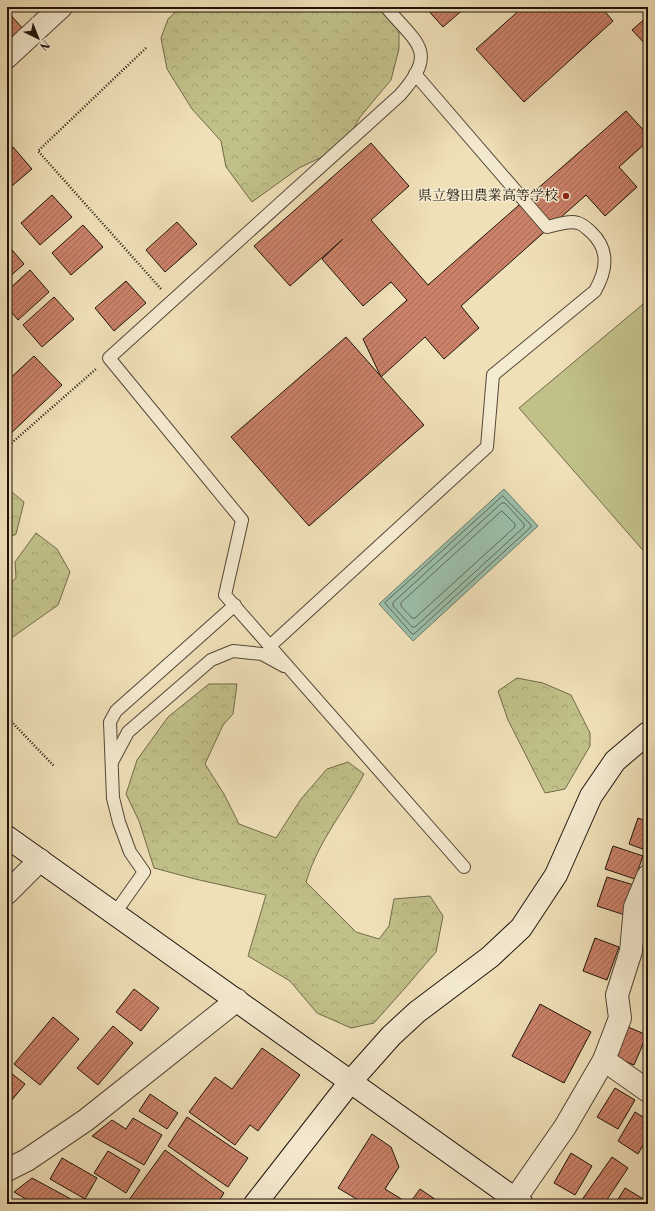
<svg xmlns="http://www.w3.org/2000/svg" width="655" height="1211" font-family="'Libre Bodoni','Noto Serif JP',serif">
  <defs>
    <pattern id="forest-crowns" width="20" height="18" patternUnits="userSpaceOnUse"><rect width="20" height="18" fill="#c1c089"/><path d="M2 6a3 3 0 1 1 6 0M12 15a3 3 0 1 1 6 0" fill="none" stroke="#a5a475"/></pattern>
    <pattern id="building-hatch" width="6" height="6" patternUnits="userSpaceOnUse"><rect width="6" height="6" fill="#cb8269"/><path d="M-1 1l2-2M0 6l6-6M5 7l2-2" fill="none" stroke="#a46955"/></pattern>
  </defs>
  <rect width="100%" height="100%" fill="#f0e0b8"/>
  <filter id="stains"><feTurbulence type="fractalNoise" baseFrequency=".005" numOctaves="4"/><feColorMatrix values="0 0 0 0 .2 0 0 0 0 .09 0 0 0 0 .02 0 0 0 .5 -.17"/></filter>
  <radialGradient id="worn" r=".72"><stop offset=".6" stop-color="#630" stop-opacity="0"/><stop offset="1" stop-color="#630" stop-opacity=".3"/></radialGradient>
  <!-- grass -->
  <polygon fill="#c1c089" stroke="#706a4a" points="648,300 648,556 519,408"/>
  <!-- forest -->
  <g fill="url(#forest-crowns)" stroke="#706a4a">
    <polygon points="181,7 386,7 399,22 399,49 391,80 360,117 343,147 299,168 252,202 226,167 221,141 192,109 167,69 161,38 168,19"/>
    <polygon points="7,488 24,502 16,534 7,539"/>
    <polygon points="36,533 57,549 70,572 58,605 7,641 7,586 16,578 15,562"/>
    <polygon points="517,678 543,683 571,695 590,733 590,746 565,789 545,793 508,720 498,691"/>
    <path d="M209 684H237L233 714 223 725 205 764 224 794 239 824 276 838 301 799 327 769 348 762 364 774C344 812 318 841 306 882L356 932 379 939 389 926 394 899 430 896 443 916 436 952 405 988 374 1023 351 1028 317 1013 290 981 248 956 266 895 195 879 154 868 139 821 126 794 137 760 168 717Z"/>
  </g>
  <!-- water -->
  <polygon fill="#9bbea8" stroke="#697a6a" points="504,489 538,526 413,641 379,604"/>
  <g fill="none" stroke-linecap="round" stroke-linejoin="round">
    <!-- shore -->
    <g stroke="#5d685a" stroke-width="1">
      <polygon points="503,496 531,525 531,527 414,634 412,634 385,603"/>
      <polygon points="502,503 505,503 524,524 524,527 415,627 412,627 393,606 393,603"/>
      <polygon points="502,511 515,524 515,527 415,618 412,618 401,606 401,603"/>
    </g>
  </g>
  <!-- building -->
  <g fill="url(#building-hatch)" stroke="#1f130c">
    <polygon points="425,7 466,7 443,27"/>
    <polygon points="523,7 601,7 613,21 524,102 476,49"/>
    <polygon points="7,11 25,31 7,46"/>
    <polygon points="648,16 648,47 632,30"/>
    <polygon points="626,111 648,135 648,141 619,167 637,187 605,216 586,195 461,306 479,328 444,359 425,337 381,377 363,339 407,300 391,282 363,306 322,259 343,239 290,286 254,246 371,143 409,186 371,220 428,285"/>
    <polygon points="13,147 32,169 7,190 7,152"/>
    <polygon points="52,195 72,217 40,245 21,223"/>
    <polygon points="177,222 197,244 165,272 146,250"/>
    <polygon points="83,225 103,247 71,275 52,253"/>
    <polygon points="7,244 24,264 7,279"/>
    <polygon points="30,270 49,292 18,320 7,307 7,291"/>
    <polygon points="126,281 146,303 114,331 95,308"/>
    <polygon points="54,297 74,319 42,347 23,325"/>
    <polygon points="346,337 424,425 309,526 231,437"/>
    <polygon points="34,356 62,385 7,437 7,381"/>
    <polygon points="638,818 648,822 648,851 629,844"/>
    <polygon points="613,846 643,856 635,879 605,869"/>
    <polygon points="607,877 634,885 625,915 597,906"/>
    <polygon points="595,938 619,947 607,980 583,971"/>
    <polygon points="134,989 159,1008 141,1031 116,1012"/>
    <polygon points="540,1004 591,1032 564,1083 512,1056"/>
    <polygon points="53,1017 79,1039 40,1085 14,1064"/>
    <polygon points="113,1026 133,1043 98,1085 77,1068"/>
    <polygon points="628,1027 647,1035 634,1065 615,1057"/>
    <polygon points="262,1048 300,1075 258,1131 250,1125 235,1145 189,1112 215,1077 232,1089"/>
    <polygon points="7,1070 25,1084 7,1106"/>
    <polygon points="615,1088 635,1100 618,1129 597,1117"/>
    <polygon points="150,1094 178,1113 167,1129 139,1111"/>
    <polygon points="635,1112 648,1120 648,1137 638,1154 618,1141"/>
    <polygon points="187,1117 248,1158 228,1187 168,1146"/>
    <polygon points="133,1118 162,1135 144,1165 92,1136 112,1120 126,1129"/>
    <polygon points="372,1134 391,1147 399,1167 385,1189 403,1200 401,1204 365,1204 338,1188"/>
    <polygon points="165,1150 224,1193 217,1204 126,1204"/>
    <polygon points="108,1151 140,1170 126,1193 94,1173"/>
    <polygon points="571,1153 592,1166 575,1195 554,1183"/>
    <polygon points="612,1157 628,1168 604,1204 579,1204"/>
    <polygon points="62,1158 97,1178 85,1199 50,1179"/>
    <polygon points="32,1178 80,1204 34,1204 14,1192"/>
    <polygon points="625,1188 645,1200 643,1204 615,1204"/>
    <polygon points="420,1189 442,1204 409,1204"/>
  </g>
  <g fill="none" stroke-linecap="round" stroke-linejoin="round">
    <!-- lane casing -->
    <g stroke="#534637" stroke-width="14">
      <g id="lane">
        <path d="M386 7C417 44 439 51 400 95L109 358 242 520 225 595 464 867"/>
        <path d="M270 646 487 447 493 375 595 291C607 270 610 250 591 232 587 229 583 224 578 223 568 220 557 225 547 227L415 74"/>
        <polyline points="112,762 128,732 211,660 233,651 262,654 284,666"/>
        <polyline points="115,913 144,872 130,852 119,822 113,798 110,722 116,711 235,605"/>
      </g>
    </g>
    <!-- street casing -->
    <g stroke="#534637" stroke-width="24">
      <g id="street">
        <polyline points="7,57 61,7"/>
        <polyline points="7,893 40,860"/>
        <polyline points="604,1060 648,1091"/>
        <polyline points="7,1170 27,1160 86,1120 237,1000"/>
        <polyline points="515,1199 565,1127 604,1060 620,1018 617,995 631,951 635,907 648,876"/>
      </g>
    </g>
    <!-- secondary casing -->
    <g stroke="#1f130c" stroke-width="24">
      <g id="secondary">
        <polyline points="7,837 522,1204"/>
        <polyline points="255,1204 351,1081 391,1036 417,1012 490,957 521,928 556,875 591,796 615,761 648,733"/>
      </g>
    </g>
    <!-- path -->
    <g stroke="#1f130c" stroke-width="2.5" stroke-dasharray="1 2" stroke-linecap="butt">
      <polyline points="146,48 38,151 161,289"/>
      <polyline points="7,447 96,369"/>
      <polyline points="7,717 54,766"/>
    </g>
    <!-- lane -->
    <use href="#lane" stroke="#f5ebd1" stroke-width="12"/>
    <!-- street -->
    <use href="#street" stroke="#f5ebd1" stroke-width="22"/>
    <!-- secondary -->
    <use href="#secondary" stroke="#f5ebd1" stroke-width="22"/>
  </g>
  <!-- markers -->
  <circle fill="#8f2418" stroke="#f5ebd1" stroke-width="1.5" cx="566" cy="196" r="4"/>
  <g text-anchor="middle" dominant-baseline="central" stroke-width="3" stroke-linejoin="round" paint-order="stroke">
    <!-- poi labels -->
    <g font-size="14" fill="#1f130c" stroke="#f5ebd1" text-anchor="end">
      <text x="558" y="196">県立磐田農業高等学校</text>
    </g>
  </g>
  <!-- margin -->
  <rect width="655" height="1211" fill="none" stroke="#f0e0b8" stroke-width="24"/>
  <rect x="8" y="8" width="639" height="1195" fill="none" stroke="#1f130c" stroke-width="2"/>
  <rect x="12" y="12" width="631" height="1187" fill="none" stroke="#1f130c"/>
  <!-- north arrow -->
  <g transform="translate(38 38) rotate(137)" stroke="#f5ebd1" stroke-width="3" paint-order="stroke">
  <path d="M0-3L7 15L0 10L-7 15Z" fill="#1f130c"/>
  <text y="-6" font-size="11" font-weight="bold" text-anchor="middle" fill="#1f130c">N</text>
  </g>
  <rect width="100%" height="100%" filter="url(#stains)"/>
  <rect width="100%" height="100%" fill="url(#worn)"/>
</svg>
